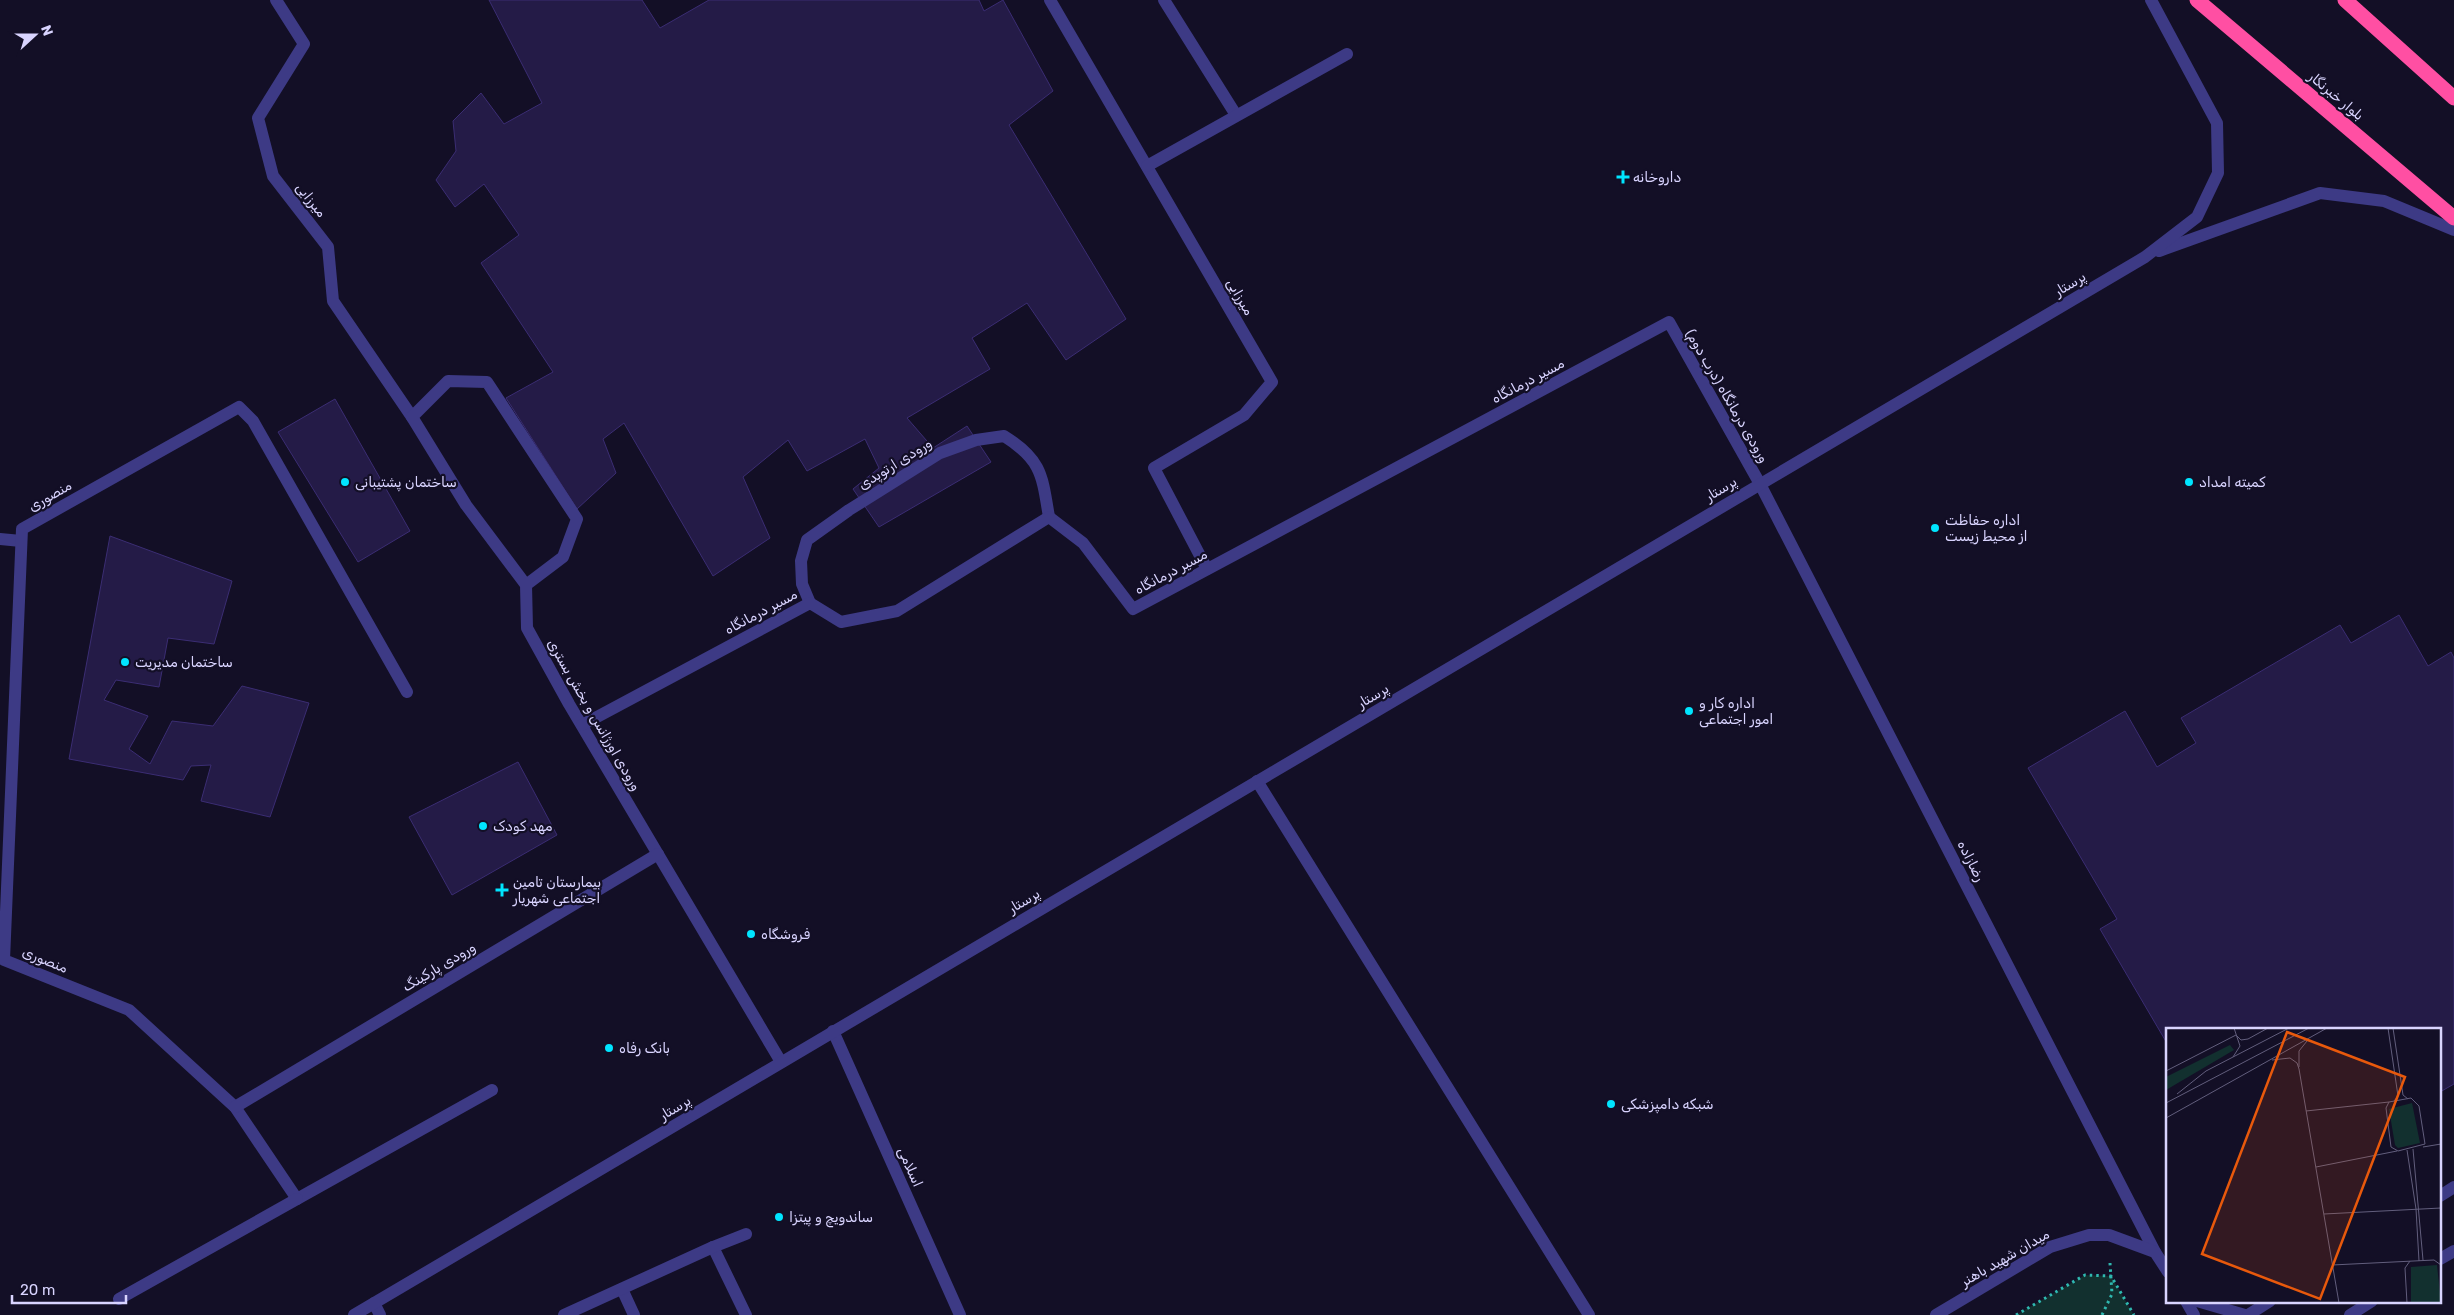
<svg xmlns="http://www.w3.org/2000/svg" width="2454" height="1315" font-family="Rubik,Cairo,sans-serif">
  <rect width="100%" height="100%" fill="#130f26"/>
  <!-- green -->
  <polygon fill="#12302f" points="2085,1275 2111,1276 2134,1315 2016,1315"/>
  <!-- building -->
  <g fill="#241b47" stroke="#3b2d73">
    <polygon points="489,0 642,0 660,28 709,0 979,0 984,11 1003,0 1053,91 1009,125 1126,319 1066,360 1027,303 972,338 990,369 907,418 933,448 967,426 991,462 879,527 853,489 879,468 865,439 807,471 788,440 743,477 770,538 713,576 624,423 603,439 616,473 577,509 506,398 553,372 481,263 519,235 484,184 455,207 436,180 456,151 453,121 481,93 504,124 542,103"/>
    <polygon points="335,399 410,531 358,562 278,432"/>
    <polygon points="110,536 232,581 214,644 168,638 159,687 116,680 104,700 148,716 129,749 150,764 172,721 213,726 242,686 309,703 270,817 201,801 211,765 191,766 183,780 69,759"/>
    <polygon points="2399,615 2428,666 2451,652 2454,658 2454,1084 2440,1092 2440,1029 2168,1029 2168,1045 2100,929 2117,919 2028,768 2125,711 2157,767 2196,743 2181,718 2340,625 2351,643"/>
    <polygon points="518,762 557,835 452,895 409,817"/>
  </g>
  <g fill="none" stroke-linecap="round" stroke-linejoin="round">
    <!-- path -->
    <g stroke="#2fb8b0" stroke-width="3" stroke-dasharray="2.5 4" stroke-linecap="butt">
      <polyline points="2016,1315 2085,1275 2111,1276 2134,1315"/>
      <polyline points="2102,1315 2112,1294 2110,1263"/>
    </g>
    <!-- minor -->
    <g stroke="#3d3a85" stroke-width="12">
      <polyline points="276,0 304,44 258,118 273,176 328,247 333,301 412,417"/>
      <polyline points="1050,0 1272,382 1244,415 1154,468 1207,569"/>
      <polyline points="1164,0 1236,115"/>
      <polyline points="1147,166 1347,54"/>
      <polyline points="2159,251 2320,193 2384,201 2454,230"/>
      <polyline points="0,539 21,541"/>
      <polyline points="526,585 563,557 577,519 487,382 448,381 412,417 466,505 526,585 527,628 569,704 781,1062"/>
      <path d="M810 603 802 584 801 561 807 540 849 510 940 453 976 440 1004 436C1042 460 1042 475 1049 517"/>
      <polyline points="407,692 253,421 239,407 22,529 4,960 129,1010 235,1107 297,1199 492,1090"/>
      <polyline points="582,725 810,603 841,622 897,611 1049,517 1083,543 1133,609 1669,322 1760,484 2155,1252"/>
      <polyline points="1257,781 1589,1315"/>
      <polyline points="833,1031 960,1315"/>
      <polyline points="235,1107 658,854"/>
      <polyline points="2440,1196 2454,1187"/>
      <polyline points="713,1247 746,1315"/>
      <polyline points="2440,1259 2454,1251"/>
      <polyline points="622,1289 634,1315"/>
      <polyline points="119,1299 297,1199"/>
      <polyline points="2186,1301 2194,1315"/>
      <polyline points="2197,1301 2245,1315"/>
      <polyline points="374,1303 380,1315"/>
      <polyline points="354,1315 2145,257 2197,217 2218,173 2217,123 2151,0"/>
      <polyline points="564,1315 713,1247 746,1234"/>
      <polyline points="1936,1315 2050,1247 2089,1235 2109,1235 2155,1252 2168,1272"/>
      <polyline points="2248,1315 2270,1301"/>
      <polyline points="2350,1315 2372,1301"/>
    </g>
    <!-- highway -->
    <g stroke="#ff4fa3" stroke-width="15">
      <polyline points="2197,0 2454,218"/>
      <polyline points="2345,0 2454,98"/>
    </g>
  </g>
  <!-- markers -->
  <g fill="#00e5ff" stroke="#130f26" stroke-width="2">
    <path d="M1620.5 169.5h5v5h5v5h-5v5h-5v-5h-5v-5h5z"/>
    <circle cx="345" cy="482" r="5"/>
    <circle cx="2189" cy="482" r="5"/>
    <circle cx="1935" cy="528" r="5"/>
    <circle cx="125" cy="662" r="5"/>
    <circle cx="1689" cy="711" r="5"/>
    <circle cx="483" cy="826" r="5"/>
    <path d="M499.5 882.5h5v5h5v5h-5v5h-5v-5h-5v-5h5z"/>
    <circle cx="751" cy="934" r="5"/>
    <circle cx="609" cy="1048" r="5"/>
    <circle cx="1611" cy="1104" r="5"/>
    <circle cx="779" cy="1217" r="5"/>
  </g>
  <g text-anchor="middle" dominant-baseline="central" stroke-width="4.5" stroke-linejoin="round" paint-order="stroke">
    <!-- street labels -->
    <g font-size="14" fill="#d9d4ff" stroke="#130f26">
      <text transform="translate(2336 96) rotate(40)">بلوار خبرنگار</text>
      <text transform="translate(311 200) rotate(52)">میرزایی</text>
      <text transform="translate(2070 284) rotate(-31)">پرستار</text>
      <text transform="translate(1240 297) rotate(60)">میرزایی</text>
      <text transform="translate(1528 381) rotate(-28)">مسیر درمانگاه</text>
      <text transform="translate(1727 396) rotate(60)">ورودی درمانگاه (درب دوم)</text>
      <text transform="translate(895 464) rotate(-32)">ورودی ارتوپدی</text>
      <text transform="translate(1721 489) rotate(-31)">پرستار</text>
      <text transform="translate(50 496) rotate(-30)">منصوری</text>
      <text transform="translate(1171 572) rotate(-28)">مسیر درمانگاه</text>
      <text transform="translate(761 612) rotate(-28)">مسیر درمانگاه</text>
      <text transform="translate(1373 696) rotate(-31)">پرستار</text>
      <text transform="translate(594 715) rotate(60)">ورودی اورژانس و بخش بستری</text>
      <text transform="translate(1971 861) rotate(63)">رضازاده</text>
      <text transform="translate(1024 901) rotate(-31)">پرستار</text>
      <text transform="translate(45 960) rotate(22)">منصوری</text>
      <text transform="translate(439 967) rotate(-31)">ورودی پارکینگ</text>
      <text transform="translate(675 1108) rotate(-31)">پرستار</text>
      <text transform="translate(910 1167) rotate(66)">اسلامی</text>
      <text transform="translate(2005 1258) rotate(-30)">میدان شهید باهنر</text>
    </g>
    <!-- poi labels -->
    <g font-size="14" fill="#d9d4ff" stroke="#130f26" text-anchor="start">
      <text x="1633" y="177">داروخانه</text>
      <text x="355" y="482">ساختمان پشتیبانی</text>
      <text x="2199" y="482">کمیته امداد</text>
      <text x="1945" y="520">اداره حفاظت<tspan x="1945" dy="16">از محیط زیست</tspan></text>
      <text x="135" y="662">ساختمان مدیریت</text>
      <text x="1699" y="703">اداره کار و<tspan x="1699" dy="16">امور اجتماعی</tspan></text>
      <text x="493" y="826">مهد کودک</text>
      <text x="513" y="882">بیمارستان تامین<tspan x="513" dy="16">اجتماعی شهریار</tspan></text>
      <text x="761" y="934">فروشگاه</text>
      <text x="619" y="1048">بانک رفاه</text>
      <text x="1621" y="1104">شبکه دامپزشکی</text>
      <text x="789" y="1217">ساندویچ و پیتزا</text>
    </g>
  </g>
  <!-- overview -->
  <g transform="translate(2166 1028)">
    <rect width="275" height="275" fill="#130f26"/>
    <path d="M64 17 68 22 0 62V49ZM246 75 254 115 232 120 229 117 223 81ZM271 237 275 275H245V239Z" fill="#12302f"/>
    <path fill="none" stroke="#625e7d" stroke-width="1" d="M222 0 232 68 228 73M227 0 237 67 242 71M70 7 75 12 82 11 102 0M67 29 74 18 68 0M106 32 124 30 131 35 133 41 173 275M133 39V23L141 13M0 43 70 7M11 66 40 43 123 0M245 70 253 78 259 116 232 123 225 119 220 80 223 74ZM0 75 143 0M140 83 223 74M0 90 161 0M257 119 275 116M247 121 257 232M241 122 250 181 253 233M150 139 231 123M158 186 275 180M166 237 268 232 275 237M241 275 239 240 244 233"/>
    <path fill="#e8590c" fill-opacity="0.15" stroke="#e8590c" stroke-width="2.5" d="M121 4 239 49 154 271 36 226Z"/>
    <rect width="275" height="275" fill="none" stroke="#d9d4ff" stroke-width="2.5"/>
  </g>
  <!-- north arrow -->
  <g transform="translate(35 35) rotate(69)" stroke="#130f26" stroke-width="4" paint-order="stroke">
  <path d="M0-4L9 19L0 12L-9 19Z" fill="#d9d4ff"/>
  <text y="-8" font-size="14" font-weight="bold" text-anchor="middle" fill="#d9d4ff">N</text>
  </g>
  <!-- scale -->
  <path d="M12 1295v8h114v-8" fill="none" stroke="#d9d4ff" stroke-width="2.5"/>
  <text x="20" y="1295" font-size="15" fill="#d9d4ff" stroke="#130f26" stroke-width="4" paint-order="stroke">20 m</text>
</svg>
